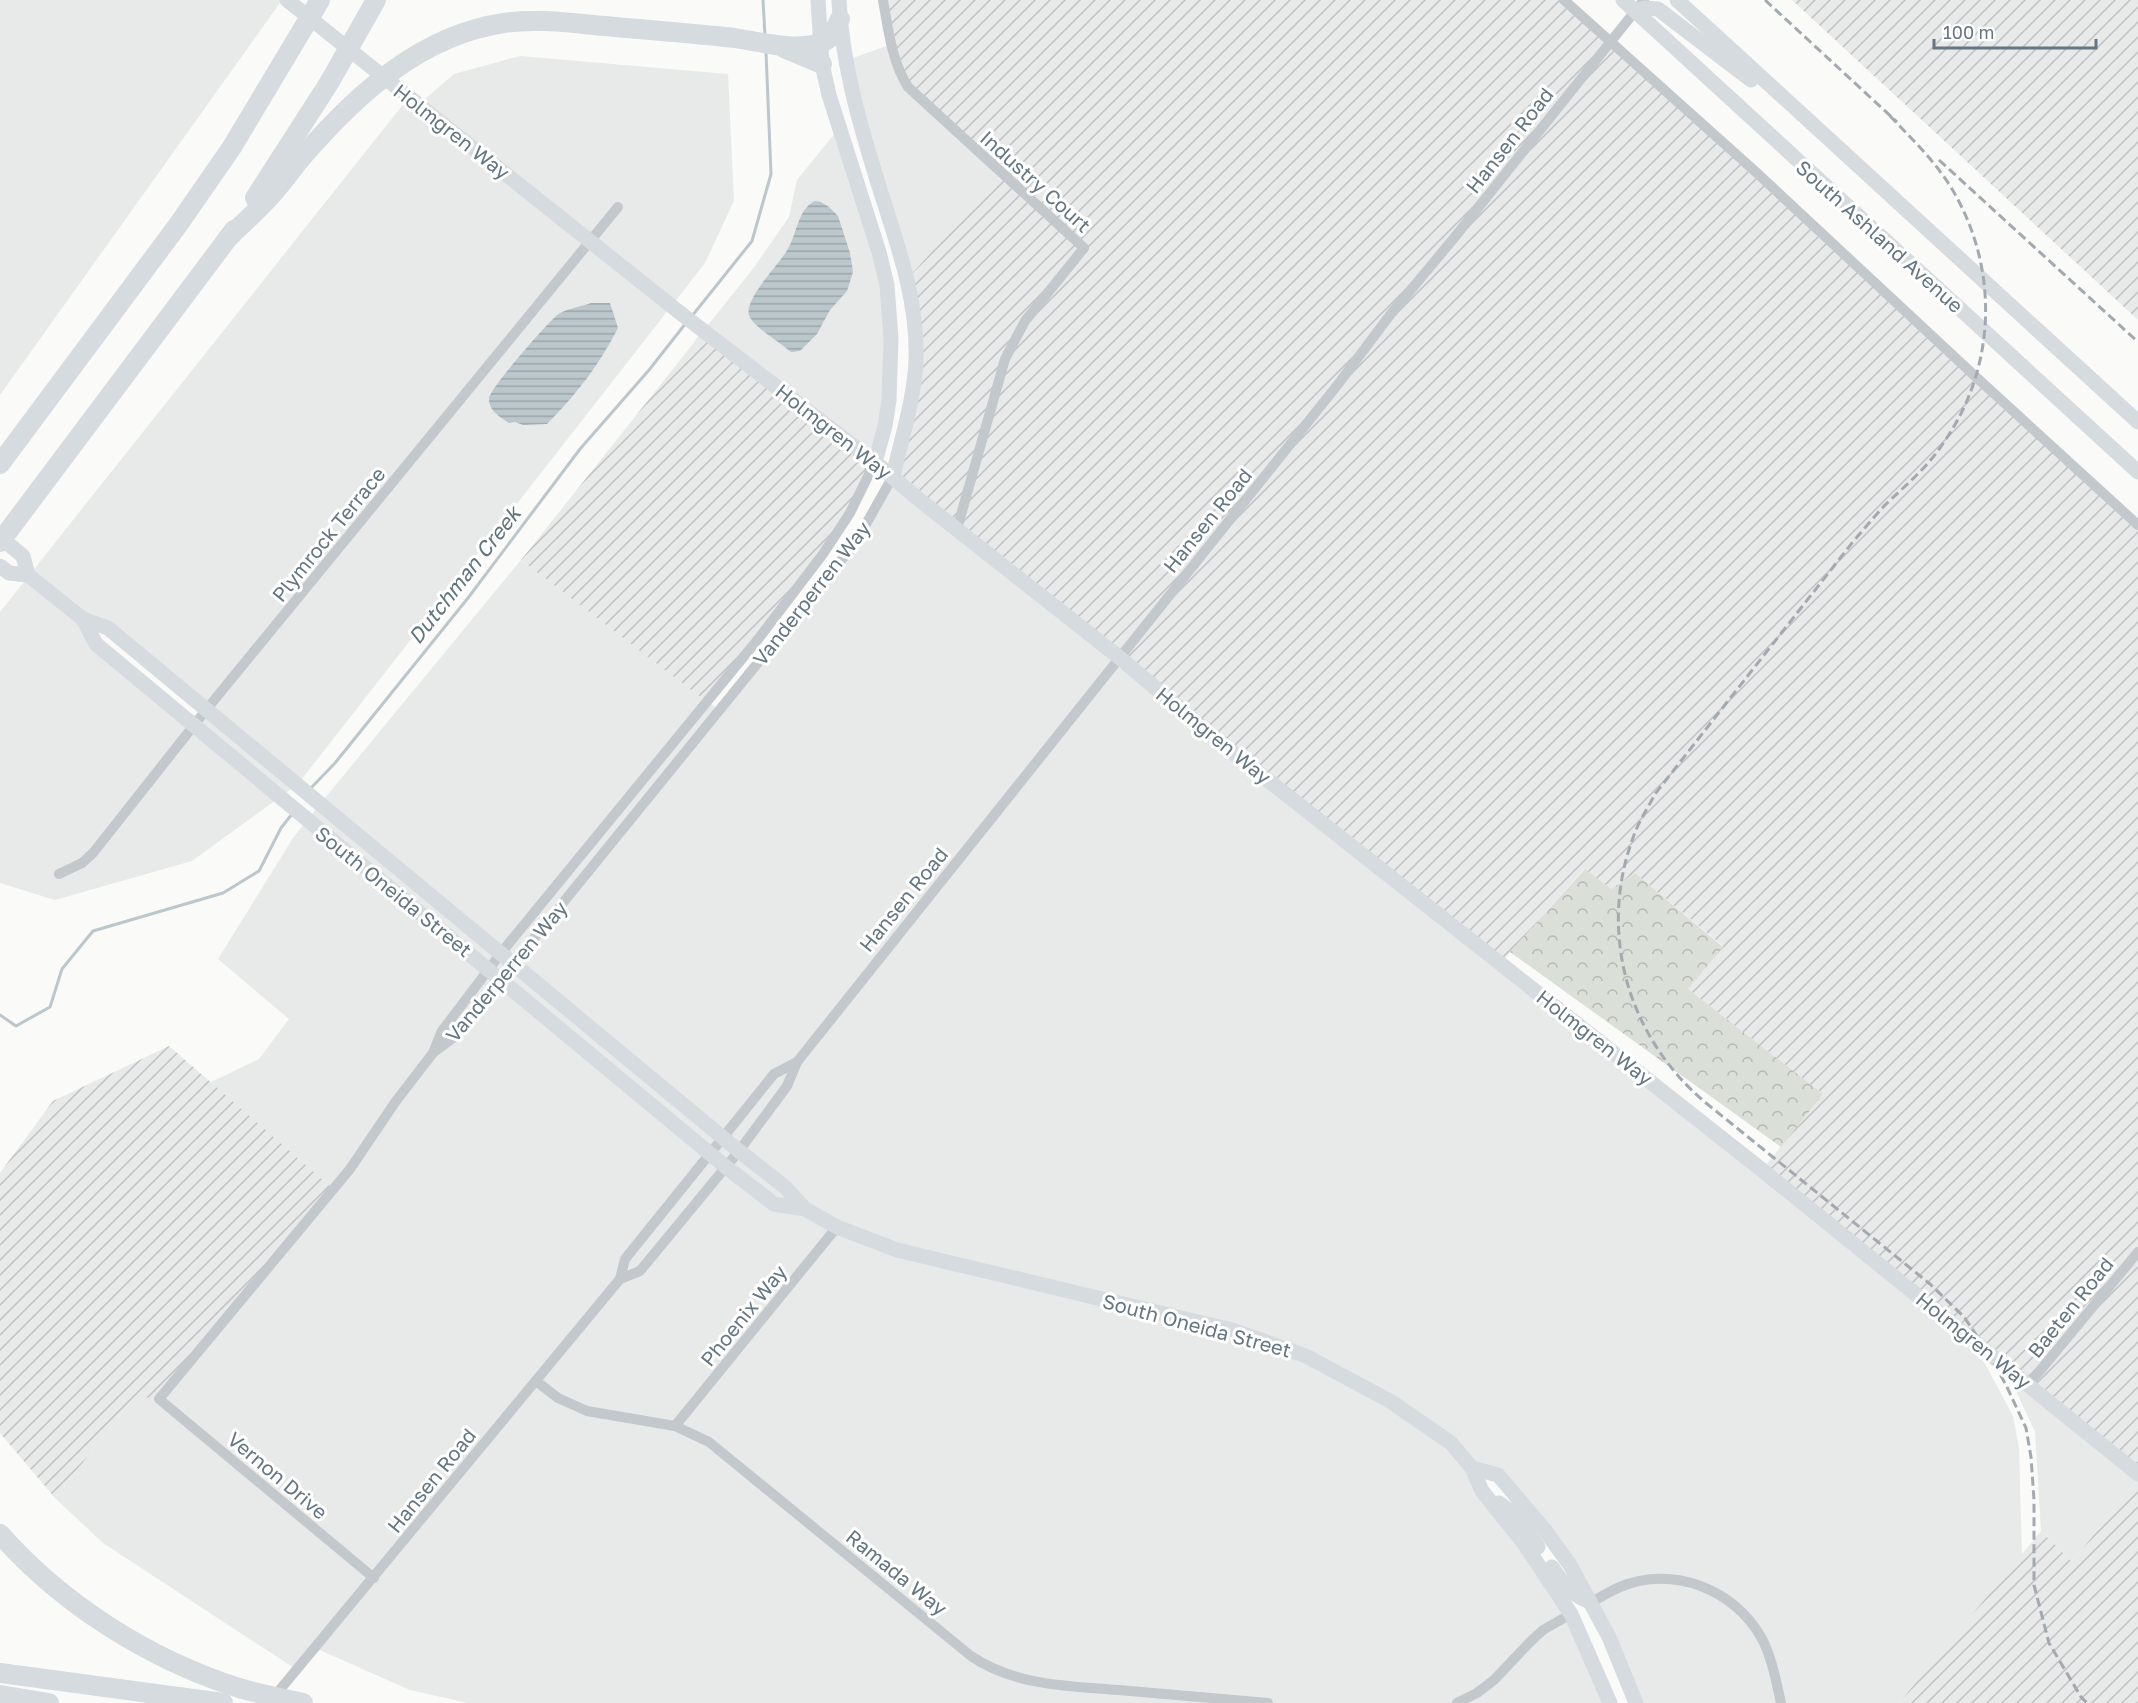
<svg xmlns="http://www.w3.org/2000/svg" width="2138" height="1703" font-family="'Golos Text',sans-serif">
  <defs>
    <pattern id="industrial-furrows" width="10" height="10" patternUnits="userSpaceOnUse" patternTransform="scale(1.5)"><rect width="10" height="10" fill="#e8e9e9"/><path d="M-1 1l2-2M0 10L10 0M9 11l2-2" fill="none" stroke="#c0c1c2"/></pattern>
    <pattern id="forest-crowns" width="20" height="18" patternUnits="userSpaceOnUse" patternTransform="scale(1.5)"><rect width="20" height="18" fill="#dadfd7"/><path d="M2 6a3 3 0 1 1 6 0M12 15a3 3 0 1 1 6 0" fill="none" stroke="#b4b9b4"/></pattern>
    <pattern id="water-rules" width="6" height="5" patternUnits="userSpaceOnUse" patternTransform="scale(1.5)"><rect width="6" height="5" fill="#bbc7cb"/><path d="M0 2.5h6" fill="none" stroke="#9ca6aa"/></pattern>
  </defs>
  <rect width="100%" height="100%" fill="#fafaf8"/>
  <!-- built -->
  <g fill="#e8e9e9" fill-rule="evenodd">
    <polygon points="0,0 282,0 0,395"/>
    <polygon points="892,44 1003,174 908,278 845,61"/>
    <path d="M520 56 728 74 734 201 705 263 298 784 192 861 55 900 0 883V612L409 97 419 104 454 74ZM84 619 206 710 195 725 96 644Z"/>
    <polygon points="840,127 879,252 891,339 875,462 704,330 752,270 789,217 797,180"/>
    <polygon points="893,476 1971,1337 2013,1416 2019,1448 2022,1556 1899,1703 1638,1703 1592,1602 1498,1475 1473,1468 1571,1614 1610,1703 468,1703 410,1690 315,1648 297,1670 103,1543 55,1498 135,1396 333,1189 209,1083 259,1059 289,1019 218,959 293,838 320,804 521,560 719,710 856,542"/>
    <polygon points="2003,1363 2138,1479 2072,1562 2041,1531 2035,1432"/>
  </g>
  <!-- industrial -->
  <g fill="url(#industrial-furrows)">
    <polygon points="883,0 1564,0 2138,525 2138,1474 1762,1170 1823,1094 1688,989 1723,946 1635,873 1611,889 1584,869 1501,963 893,476 916,361 908,278 1002,174 908,87"/>
    <polygon points="1792,0 2138,0 2138,320"/>
    <polygon points="704,330 875,462 850,513 707,702 521,560"/>
    <polygon points="169,1046 333,1189 159,1399 135,1396 55,1498 0,1433 0,1173 53,1101"/>
    <polygon points="2138,1479 2138,1703 1899,1703 2041,1531 2072,1562"/>
  </g>
  <!-- forest -->
  <polygon fill="url(#forest-crowns)" points="1585,869 1611,889 1635,873 1723,947 1688,989 1823,1094 1781,1147 1510,952"/>
  <!-- water -->
  <g fill="url(#water-rules)">
    <path d="M815 201 821 202 829 207 838 216 850 253 853 272 847 291 830 310 817 334 800 351 791 352C782 344 752 326 749 315 744 300 778 265 786 252 797 237 797 209 815 201Z"/>
    <path d="M591 303H610L618 328C600 364 576 395 547 424L523 425 515 422 509 423C500 417 489 411 489 399 489 389 545 326 556 316 564 309 580 307 591 303Z"/>
  </g>
  <g fill="none" stroke-linecap="round" stroke-linejoin="round">
    <!-- stream -->
    <g stroke="#bbc7cb" stroke-width="3">
      <polyline points="763,0 765,36"/>
      <polyline points="692,316 752,241 771,174 766,52"/>
      <polyline points="310,789 335,763 468,598 580,449 649,370 686,323"/>
      <polyline points="0,1015 16,1026 50,1007 62,969 93,931 223,893 259,871 281,828 292,814"/>
    </g>
    <!-- street -->
    <g stroke="#c3c8cc" stroke-width="10">
      <path d="M883 0C888 29 892 62 908 87L1084 248 1025 321 1005 359 957 529"/>
      <polyline points="1564,0 1757,173 1976,377 2138,525"/>
      <polyline points="59,874 82,863 93,853 206,710 618,207"/>
      <polyline points="434,1052 453,1038 856,542 893,476"/>
      <polyline points="620,1279 640,1271 739,1151 787,1086 797,1062 1339,383 1390,315 1454,238 1644,0"/>
      <path d="M536 1381 558 1398 587 1411 675 1426 709 1442 971 1656C1018 1688 1076 1686 1130 1691 1176 1695 1222 1699 1268 1703"/>
      <polyline points="2029,1384 2138,1252"/>
      <polyline points="675,1426 837,1227"/>
      <polyline points="374,1578 159,1399 350,1169 396,1101 433,1053 442,1031 501,953 759,638 823,554 850,513 875,462"/>
      <path d="M1592 1602C1601 1597 1610 1591 1620 1587 1672 1565 1734 1589 1761 1637 1772 1657 1776 1681 1781 1703"/>
      <polyline points="273,1698 620,1279 625,1259 774,1074 797,1062"/>
      <polyline points="1457,1703 1477,1693 1494,1680 1530,1642 1543,1630 1571,1614"/>
    </g>
    <!-- secondary -->
    <g stroke="#d6dbdf" stroke-width="15">
      <polyline points="287,0 679,312 882,468 917,498 1120,658 1212,736 1762,1170 2138,1474"/>
      <polyline points="818,0 822,64 829,95 879,252 887,285 891,339 889,400 885,426 875,462"/>
      <path d="M839 0C842 67 862 132 882 196 899 249 918 303 916 360 915 396 901 441 893 476"/>
      <polyline points="1623,0 2138,472"/>
      <polyline points="1677,0 2138,422"/>
      <polyline points="1635,11 1645,8 1658,9 1751,80"/>
      <polyline points="0,537 23,556 28,575 83,619 108,628 739,1151 785,1187 805,1209"/>
      <polyline points="0,566 9,573 28,575"/>
      <polyline points="83,619 96,644 726,1167 774,1204 805,1209 837,1227 897,1250 1232,1330 1306,1356 1390,1401 1451,1443 1472,1468 1482,1491 1523,1542 1571,1614 1610,1703"/>
      <polyline points="1472,1468 1498,1475 1544,1529 1570,1565 1609,1637 1636,1703"/>
      <polyline points="1499,1503 1518,1517 1538,1547"/>
      <path d="M1552 1567C1561 1581 1573 1596 1588 1601"/>
    </g>
    <!-- highway -->
    <g stroke="#d6dbdf" stroke-width="20">
      <polyline points="784,48 822,64"/>
      <polyline points="255,198 329,83 376,0"/>
      <path d="M227 239C240 226 254 214 266 201 280 187 291 170 304 155 357 94 421 35 504 23 536 18 571 23 604 26 647 30 691 33 735 38 760 42 801 53 825 41 833 37 836 27 840 19"/>
      <polyline points="0,464 178,225 232,147 320,0"/>
      <polyline points="0,542 234,230"/>
      <path d="M0 1534C62 1604 147 1658 236 1687 258 1694 281 1698 303 1703"/>
      <polyline points="0,1673 223,1703"/>
      <polyline points="0,1695 49,1703"/>
    </g>
    <!-- rail -->
    <g stroke="#a2aab0" stroke-width="3" stroke-dasharray="9 4.5" stroke-linecap="butt">
      <polyline points="1765,0 1897,122"/>
      <path d="M1890 116C1912 139 1935 161 1952 189 1999 268 1997 366 1944 442 1928 467 1906 485 1885 505 1874 517 1863 530 1852 543L1655 794C1649 806 1641 818 1636 830 1596 928 1626 1036 1706 1103L1930 1284 1964 1317 1986 1349 2006 1385 2026 1428 2031 1457 2034 1500V1585L2049 1643 2081 1697 2087 1703"/>
      <polyline points="1939,160 2138,342"/>
    </g>
  </g>
  <g text-anchor="middle" dominant-baseline="central" stroke-width="6" stroke-linejoin="round" paint-order="stroke">
    <!-- street labels -->
    <g font-size="20" fill="#657683" stroke="#fff">
      <text transform="translate(452 131) rotate(38)">Holmgren Way</text>
      <text transform="translate(1509 140) rotate(-52)">Hansen Road</text>
      <text transform="translate(1036 181) rotate(42)">Industry Court</text>
      <text transform="translate(1880 236) rotate(42)">South Ashland Avenue</text>
      <text transform="translate(834 431) rotate(38)">Holmgren Way</text>
      <text transform="translate(1207 520) rotate(-51)">Hansen Road</text>
      <text transform="translate(328 534) rotate(-51)">Plymrock Terrace</text>
      <text transform="translate(811 593) rotate(-52)">Vanderperren Way</text>
      <text transform="translate(1214 735) rotate(39)">Holmgren Way</text>
      <text transform="translate(394 891) rotate(39)">South Oneida Street</text>
      <text transform="translate(903 899) rotate(-51)">Hansen Road</text>
      <text transform="translate(506 971) rotate(-50)">Vanderperren Way</text>
      <text transform="translate(1595 1037) rotate(38)">Holmgren Way</text>
      <text transform="translate(2070 1307) rotate(-51)">Baeten Road</text>
      <text transform="translate(743 1315) rotate(-51)">Phoenix Way</text>
      <text transform="translate(1197 1325) rotate(15)">South Oneida Street</text>
      <text transform="translate(1974 1340) rotate(39)">Holmgren Way</text>
      <text transform="translate(278 1475) rotate(40)">Vernon Drive</text>
      <text transform="translate(431 1480) rotate(-51)">Hansen Road</text>
      <text transform="translate(897 1572) rotate(39)">Ramada Way</text>
    </g>
    <!-- water labels -->
    <g font-size="21" font-style="italic" fill="#60757c" stroke="#fff">
      <text transform="translate(464 575) rotate(-52)">Dutchman Creek</text>
    </g>
  </g>
  <!-- scale -->
  <path d="M1934 39v9h162v-9" fill="none" stroke="#657683" stroke-width="3"/>
  <text x="1943" y="39" font-size="18" fill="#657683" stroke="#ffffff" stroke-width="4.5" paint-order="stroke">100 m</text>
</svg>
